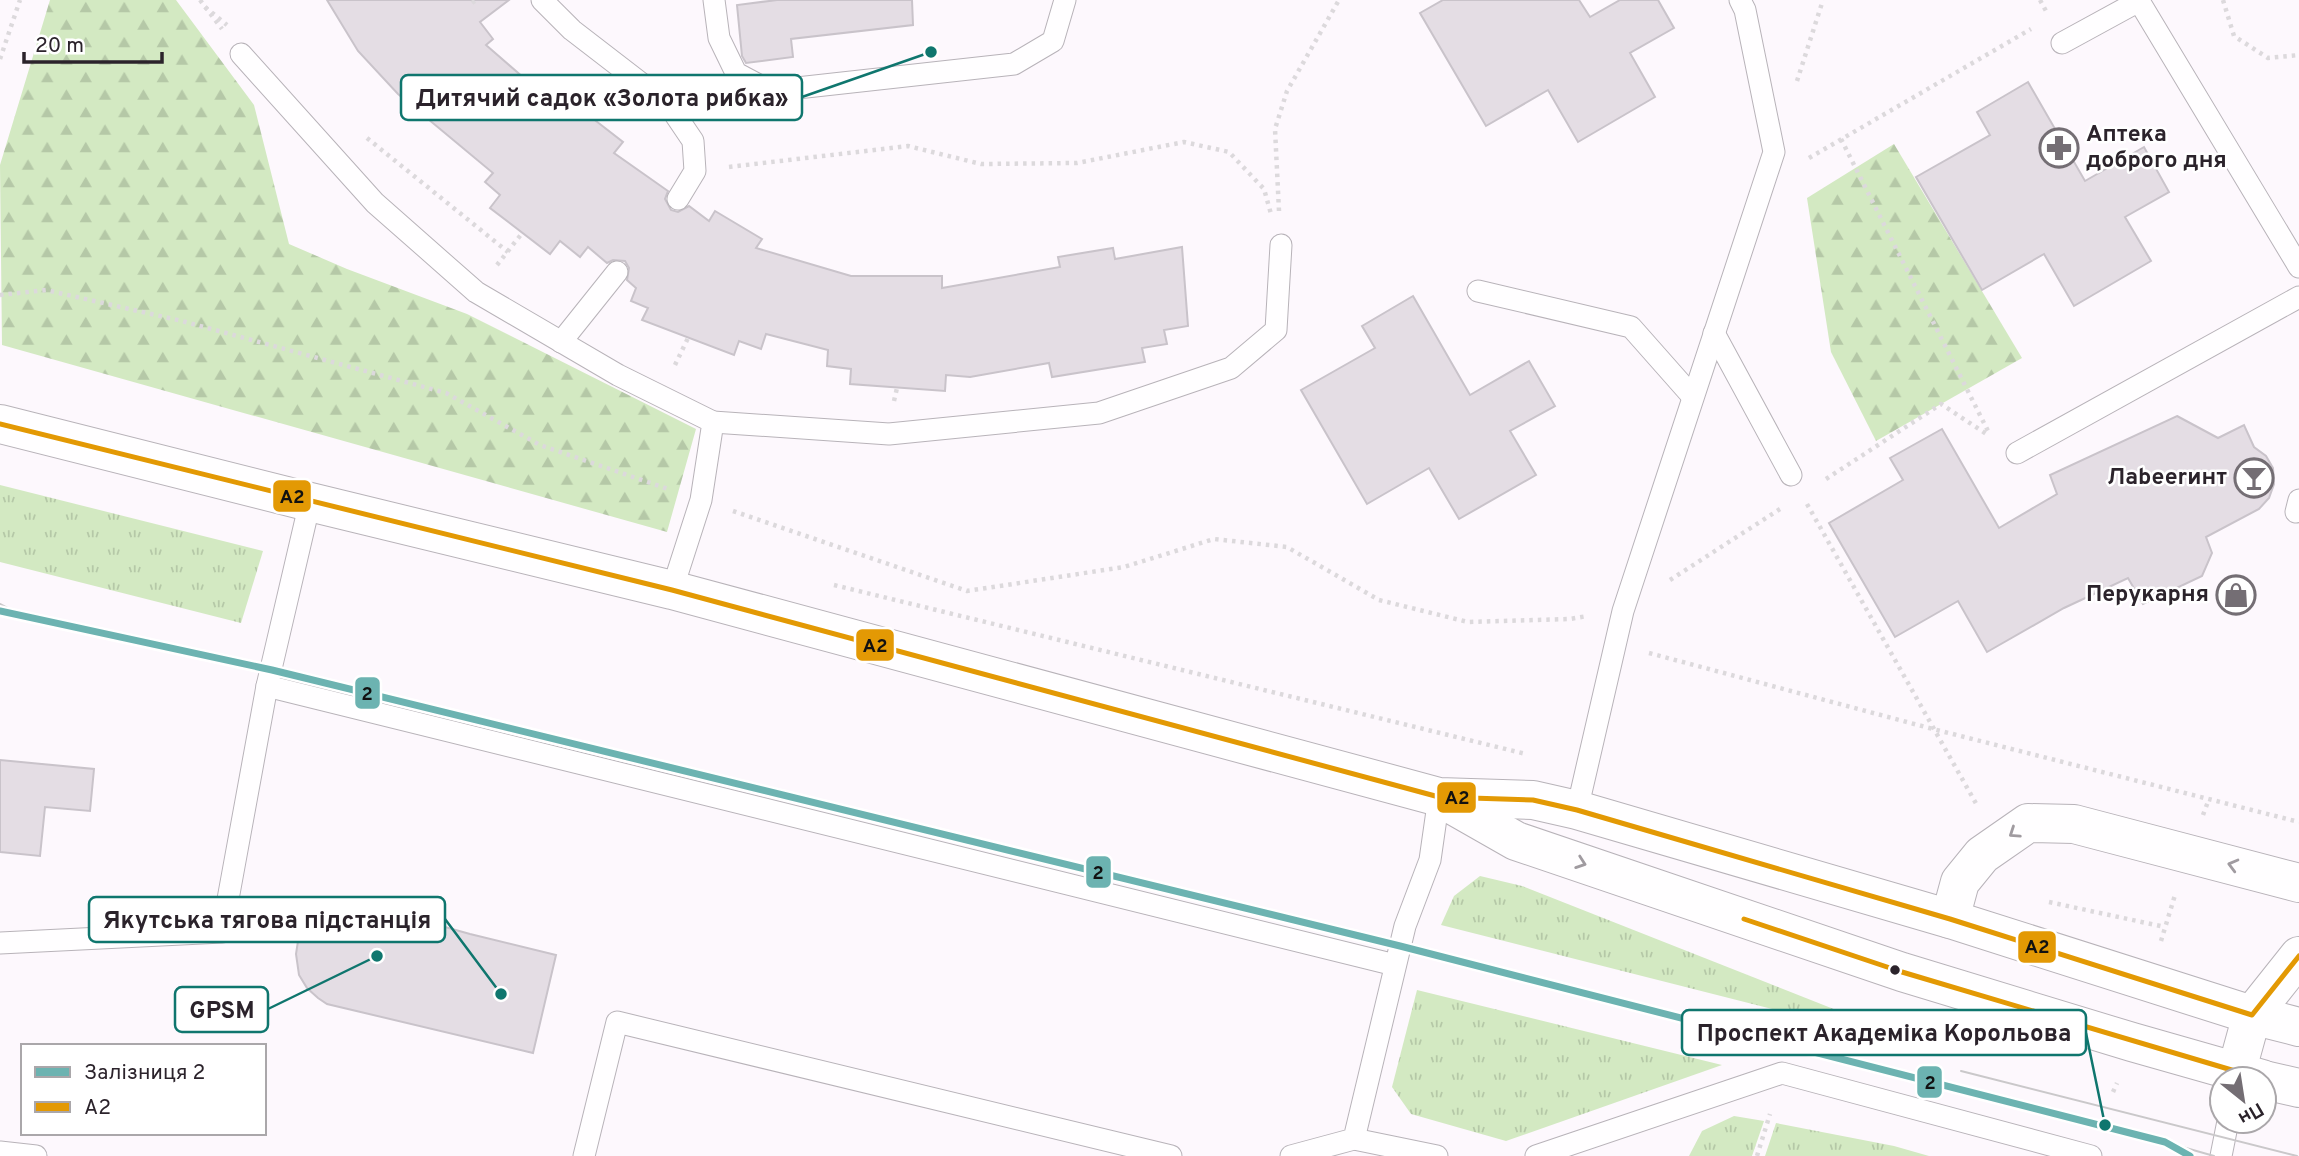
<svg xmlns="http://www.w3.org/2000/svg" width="2299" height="1156" font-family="Overpass,sans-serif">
  <defs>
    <pattern id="grass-tufts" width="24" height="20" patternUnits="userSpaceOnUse" patternTransform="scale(1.75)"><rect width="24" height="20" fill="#d3e9c2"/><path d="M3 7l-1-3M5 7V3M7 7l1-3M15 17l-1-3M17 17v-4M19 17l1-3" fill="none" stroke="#b5c8a7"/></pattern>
    <pattern id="forest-firs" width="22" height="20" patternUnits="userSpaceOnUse" patternTransform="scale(1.75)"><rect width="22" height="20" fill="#d3e9c2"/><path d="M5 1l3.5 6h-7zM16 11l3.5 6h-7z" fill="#b5c8a7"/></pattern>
  </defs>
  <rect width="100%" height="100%" fill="#fdf8fd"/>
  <!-- grass -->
  <g fill="url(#grass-tufts)">
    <polygon points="0,485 263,551 241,623 0,562"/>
    <polygon points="1480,876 1522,886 1945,1053 1441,925 1454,896"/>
    <polygon points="1417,990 1722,1065 1506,1141 1411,1114 1392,1087"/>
    <polygon points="1734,1116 1764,1121 1752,1156 1689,1156 1702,1131"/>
    <polygon points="1776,1123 1894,1146 1929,1156 1765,1156"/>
  </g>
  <!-- forest -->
  <g fill="url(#forest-firs)">
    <polygon points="50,0 176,0 254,105 289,244 347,269 467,314 696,429 667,532 2,345 0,165"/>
    <polygon points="1894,144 2022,358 1876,441 1831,352 1807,198"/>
  </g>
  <!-- building -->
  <g fill="#e4dde4" stroke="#c9c3ca" stroke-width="2">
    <polygon points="327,0 509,0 480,22 493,39 486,45 569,117 578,107 623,142 614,153 668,191 665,199 671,210 678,212 689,206 709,221 715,211 762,239 756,248 851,276 942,276 942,288 1060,267 1058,257 1113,248 1115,259 1182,247 1188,326 1164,330 1167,344 1142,348 1145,362 1052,377 1049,363 970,377 946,375 945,391 850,384 851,369 827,366 828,350 766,334 761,349 739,341 734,355 642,320 648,308 631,301 636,288 627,280 629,268 625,261 613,260 607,263 588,247 580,257 560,241 550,254 490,208 500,195 485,182 493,173 398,94 358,51"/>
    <polygon points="777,0 912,0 913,25 791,39 793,57 746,63 742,56 737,5"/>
    <polygon points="1443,0 1579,0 1590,17 1620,0 1658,0 1674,28 1630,53 1655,97 1578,142 1548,90 1486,126 1420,13"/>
    <polygon points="2028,82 2085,181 2144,147 2169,192 2125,217 2151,261 2074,306 2044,254 1982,290 1916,177 1990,135 1977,112"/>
    <polygon points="1413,296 1470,395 1529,361 1555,406 1510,431 1536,475 1459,519 1429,468 1367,504 1301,390 1375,348 1362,326"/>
    <polygon points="2177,416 2218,438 2244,425 2254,447 2266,456 2273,468 2274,484 2269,498 2259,509 2206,537 2212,553 2202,576 2143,604 2128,578 2064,608 1987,652 1958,601 1895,637 1829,523 1903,480 1890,458 1942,429 1999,528 2057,494 2050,475"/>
    <polygon points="0,760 94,769 90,811 45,807 40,856 0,852"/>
    <polygon points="336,903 349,903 395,913 470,934 556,955 533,1053 327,1004 318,998 307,988 299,975 296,954 298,941 307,921"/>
  </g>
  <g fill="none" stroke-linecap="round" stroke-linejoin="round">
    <!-- lane casing -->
    <g stroke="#b8b3b9" stroke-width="23">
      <g id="lane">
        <polyline points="542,0 572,30 668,104 693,141 695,171 678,199"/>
        <polyline points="714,0 719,38 736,73 770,91 1014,64 1053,41 1065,0"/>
        <polyline points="2062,43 2139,1 2299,267"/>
        <polyline points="241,54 375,203 476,292 618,375 713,422 701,500 672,590"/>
        <polyline points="1478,291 1631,327 1692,396"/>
        <polyline points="1714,333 1791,475"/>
        <polyline points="561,342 617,272"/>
        <polyline points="713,422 889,434 1099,413 1231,368 1276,330 1281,245"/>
        <polyline points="2017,453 2299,297"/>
        <polyline points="2296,512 2299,500"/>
        <polyline points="267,686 1395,965"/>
        <polyline points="1577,810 1623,611 1774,152 1745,10 1740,0"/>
        <polyline points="0,943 222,932 267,686 310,502"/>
        <polyline points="1354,1139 1437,1156"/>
        <polyline points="0,1152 36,1156"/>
        <polyline points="584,1156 617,1022 1171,1156"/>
        <polyline points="1291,1156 1354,1139 1405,926 1430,860 1439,797"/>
        <polyline points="1536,1156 1782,1073 2091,1156"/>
        <polyline points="2221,1156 2228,1121"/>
      </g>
    </g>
    <!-- secondary casing -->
    <g stroke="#b8b3b9" stroke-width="40">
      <g id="secondary">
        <polyline points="0,424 310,502 672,590 1439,797 1533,800 1577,810 1950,919 2252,1015 2299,1027"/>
        <polyline points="1444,800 1516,841 1902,972 2132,1042 2262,1079"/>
        <polyline points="1950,919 1960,882 1982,855 2028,823 2074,824 2299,883"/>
        <polyline points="2236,1073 2252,1015 2299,956"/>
        <polyline points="2264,1080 2299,1088"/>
      </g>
    </g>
    <!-- path -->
    <g stroke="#dcd9dc" stroke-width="4.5" stroke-dasharray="3.5 5" stroke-linecap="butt">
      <polyline points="200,0 222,29"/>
      <polyline points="2040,0 2046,11"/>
      <polyline points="2223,0 2234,36 2268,58 2299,55"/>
      <polyline points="472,3 476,0"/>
      <polyline points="205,7 227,25"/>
      <polyline points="0,59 20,0"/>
      <polyline points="1797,81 1823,0"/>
      <polyline points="367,138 508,252"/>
      <polyline points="1841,139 1989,433"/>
      <polyline points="1809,158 2031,29"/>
      <polyline points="729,167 908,146 981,164 1077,163 1184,142 1229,152 1264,189 1271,214"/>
      <polyline points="1279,211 1275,129 1287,91 1339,0"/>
      <polyline points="497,265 523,232"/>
      <polyline points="0,295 46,290 182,321 446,393 540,445 668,489"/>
      <polyline points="675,365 688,338"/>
      <polyline points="894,401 897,388"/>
      <polyline points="1826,479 1941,404 1988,435"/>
      <polyline points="1807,504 1978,807"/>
      <polyline points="733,511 967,591 1124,567 1214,539 1287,547 1379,600 1468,622 1570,619 1587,616"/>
      <polyline points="1670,580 1780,509"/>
      <polyline points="834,585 1526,754"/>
      <polyline points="1649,653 1933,729 2299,822"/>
      <polyline points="2203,815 2209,799"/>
      <polyline points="2049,902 2165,927"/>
      <polyline points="2161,941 2175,895"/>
      <polyline points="2113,1092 2117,1083"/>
      <polyline points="1757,1156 1770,1114"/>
    </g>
    <!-- lane -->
    <use href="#lane" stroke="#fffeff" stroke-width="21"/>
    <!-- secondary -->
    <use href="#secondary" stroke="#fffeff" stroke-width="38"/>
    <!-- tram -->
    <g stroke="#cac8ca" stroke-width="2">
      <polyline points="0,604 20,615"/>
      <polyline points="1961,1071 2297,1156"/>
      <polyline points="2165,1142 2214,1156"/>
    </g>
    <!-- bus-1 casing -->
    <g stroke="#fff" stroke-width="10">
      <g id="bus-1">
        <polyline points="0,424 672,590 1439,797 1533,800 1577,810 1950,919 2252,1015 2299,956"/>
        <polyline points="1744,919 1902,972 2262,1079"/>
      </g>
    </g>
    <!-- bus-1 -->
    <use href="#bus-1" stroke="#e39904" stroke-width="5"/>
    <!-- rail-1 casing -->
    <g stroke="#fff" stroke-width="12">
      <polyline id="rail-1" points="0,611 272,670 1400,946 2165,1142 2190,1156"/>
    </g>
    <!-- rail-1 -->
    <use href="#rail-1" stroke="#6cb3b1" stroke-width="7"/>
  </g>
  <!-- one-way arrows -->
  <defs><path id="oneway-chevron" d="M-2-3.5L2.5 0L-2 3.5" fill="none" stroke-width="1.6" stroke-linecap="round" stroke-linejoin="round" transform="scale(1.75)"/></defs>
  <g stroke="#a09ba0">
    <use href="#oneway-chevron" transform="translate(2014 833) rotate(146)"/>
    <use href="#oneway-chevron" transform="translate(1581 863) rotate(19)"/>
    <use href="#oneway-chevron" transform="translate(2233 865) rotate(-165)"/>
  </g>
  <!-- icons -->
  <defs>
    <g id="pharmacy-ring" transform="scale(2.0125)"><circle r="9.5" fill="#fff" stroke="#746e74" stroke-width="1.5"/><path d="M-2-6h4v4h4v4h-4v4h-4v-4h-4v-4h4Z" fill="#746e74"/></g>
    <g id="bar-ring" transform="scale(2.0125)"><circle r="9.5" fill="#fff" stroke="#746e74" stroke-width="1.5"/><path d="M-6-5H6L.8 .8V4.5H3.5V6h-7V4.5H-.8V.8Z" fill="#746e74"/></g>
    <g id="shop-ring" transform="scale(2.0125)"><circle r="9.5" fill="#fff" stroke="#746e74" stroke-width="1.5"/><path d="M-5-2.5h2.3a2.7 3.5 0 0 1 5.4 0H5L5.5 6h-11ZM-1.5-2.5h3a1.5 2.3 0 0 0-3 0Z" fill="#746e74"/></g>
  </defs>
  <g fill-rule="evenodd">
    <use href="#pharmacy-ring" x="2059" y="148"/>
    <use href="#bar-ring" x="2254" y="478"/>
    <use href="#shop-ring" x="2236" y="595"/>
  </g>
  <!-- markers -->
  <circle fill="#2b232b" stroke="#fff" stroke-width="2.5" cx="1895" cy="970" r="6"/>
  <g text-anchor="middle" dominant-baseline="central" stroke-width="5" stroke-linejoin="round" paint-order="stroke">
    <!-- poi labels -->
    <g font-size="23" font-weight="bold" fill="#2b232b" stroke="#fff" text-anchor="end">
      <text x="2086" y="135" text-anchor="start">Аптека<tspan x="2086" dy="26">доброго дня</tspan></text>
      <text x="2227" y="478">Лаbeerинт</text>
      <text x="2209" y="595">Перукарня</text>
    </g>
  </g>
  <!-- callouts -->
  <path fill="none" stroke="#0f766e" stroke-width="2.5" d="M931 52L802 97M501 994L445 919M377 956L268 1009M2105 1125L2086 1033"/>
  <g fill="#0f766e" stroke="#fff" stroke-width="2.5">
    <circle cx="931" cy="52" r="7"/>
    <circle cx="501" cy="994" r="7"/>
    <circle cx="377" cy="956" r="7"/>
    <circle cx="2105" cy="1125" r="7"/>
  </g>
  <g fill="#fff" stroke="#0f766e" stroke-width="2.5">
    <rect x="401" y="75" width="401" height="45" rx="7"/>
    <rect x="89" y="897" width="356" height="45" rx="7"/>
    <rect x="175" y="987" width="93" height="45" rx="7"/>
    <rect x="1682" y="1010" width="404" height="45" rx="7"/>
  </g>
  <g font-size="24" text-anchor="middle" font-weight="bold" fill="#2b232b">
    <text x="602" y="106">Дитячий садок «Золота рибка»</text>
    <text x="267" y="928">Якутська тягова підстанція</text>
    <text x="222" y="1018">GPSM</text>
    <text x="1884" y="1041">Проспект Академіка Корольова</text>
  </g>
  <g stroke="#fff" stroke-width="2.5">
    <rect x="272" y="479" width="40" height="34" rx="7" fill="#e39904"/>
    <rect x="855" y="628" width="40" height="34" rx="7" fill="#e39904"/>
    <rect x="354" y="676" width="27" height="34" rx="7" fill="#6cb3b1"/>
    <rect x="1436" y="781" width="41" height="33" rx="7" fill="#e39904"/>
    <rect x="1085" y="855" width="27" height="34" rx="7" fill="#6cb3b1"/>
    <rect x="2017" y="930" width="40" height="34" rx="7" fill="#e39904"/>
    <rect x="1916" y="1065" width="27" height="34" rx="7" fill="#6cb3b1"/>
  </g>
  <g font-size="19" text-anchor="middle" font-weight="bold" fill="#111">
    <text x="292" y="503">А2</text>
    <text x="875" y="652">А2</text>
    <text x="367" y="700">2</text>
    <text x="1457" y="804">А2</text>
    <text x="1098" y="879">2</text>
    <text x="2037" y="953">А2</text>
    <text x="1930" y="1089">2</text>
  </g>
  <!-- legend -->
  <rect x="21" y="1044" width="245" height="91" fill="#ffffff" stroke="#aaa7aa" stroke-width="2"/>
  <rect x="35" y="1067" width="35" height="10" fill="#6cb3b1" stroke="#aaa7aa" stroke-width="2"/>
  <text x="84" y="1079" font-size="21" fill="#2b232b">Залізниця 2</text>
  <rect x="35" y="1102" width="35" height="10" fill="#e39904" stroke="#aaa7aa" stroke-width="2"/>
  <text x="84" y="1114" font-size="21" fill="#2b232b">А2</text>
  <!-- north arrow -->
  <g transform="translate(2243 1100) rotate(150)"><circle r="33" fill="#ffffff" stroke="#aaa7aa" stroke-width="2"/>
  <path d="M0-5L12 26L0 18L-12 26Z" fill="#746e74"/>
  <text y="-10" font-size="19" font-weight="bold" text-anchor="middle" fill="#2b232b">Пн</text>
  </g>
  <!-- scale -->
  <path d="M24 52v10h138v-10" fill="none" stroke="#2b232b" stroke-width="3.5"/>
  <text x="35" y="52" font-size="21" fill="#2b232b" stroke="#ffffff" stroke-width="5" paint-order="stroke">20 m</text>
</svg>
